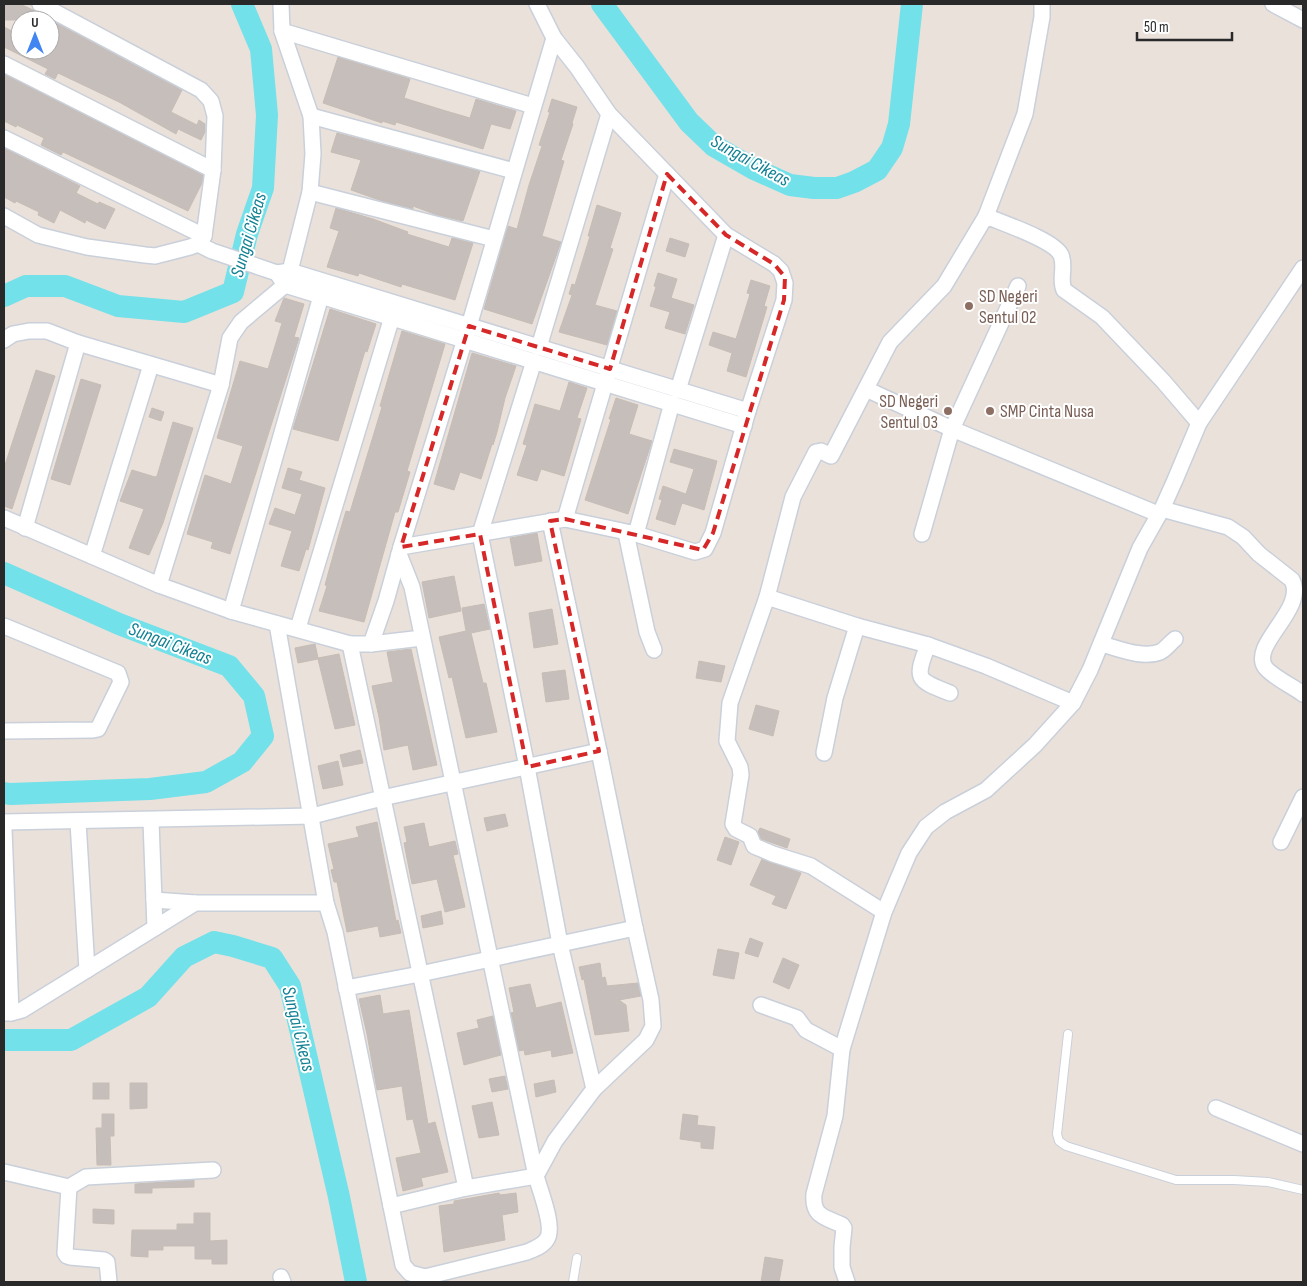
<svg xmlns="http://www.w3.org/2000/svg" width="1307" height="1286" font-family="'Sofia Sans Condensed',sans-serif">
  <rect width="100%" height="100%" fill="#ebe1db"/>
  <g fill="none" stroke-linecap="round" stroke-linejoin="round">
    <!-- river -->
    <g stroke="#72e1e9" stroke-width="22">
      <polyline points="602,4 689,122 714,146 754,169 790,185 814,188 837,188 854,182 877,170 892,148 899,124 912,4"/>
      <polyline points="4,296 26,286 65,286 118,306 184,312 233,292 247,234 263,188 267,115 261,49 242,4"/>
      <polyline points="4,573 119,624 229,666 254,696 263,736 242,762 206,782 150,789 10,794 4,793"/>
      <polyline points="4,1040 71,1040 148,997 184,957 214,942 233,946 272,958 290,986 339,1197 356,1282"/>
    </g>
  </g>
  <!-- building -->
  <g fill="#c6bebb" stroke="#c6bdb5">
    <polygon points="6,4 20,4 33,10 182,90 171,112 197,125 199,120 205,124 205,132 201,140 178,129 176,134 119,102 58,73 55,79 45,74 48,69 4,47 4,27 20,35 20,50 50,50 50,20 4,20 4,9"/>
    <polygon points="338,57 410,79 404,98 446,111 470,118 476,99 516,111 510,129 491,124 483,149 396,122 395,125 382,121 382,123 323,103"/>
    <polygon points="4,74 203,175 202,183 188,211 63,152 61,155 41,145 44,138 17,125 16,127 4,121"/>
    <polygon points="552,99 577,107 572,123 573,124 561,160 564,161 542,236 561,242 532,324 484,309 508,226 517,229 529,185 542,146 539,145 550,112 548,112"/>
    <polygon points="337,133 480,171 463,221 437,215 413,206 413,209 382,201 351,190 361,160 331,152"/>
    <polygon points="4,148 80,186 76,193 98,204 99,202 115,209 105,229 86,220 85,223 60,210 54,223 38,215 39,212 16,201 15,203 4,197"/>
    <polygon points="597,205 621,213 610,248 613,249 595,305 617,311 607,345 559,332 572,295 569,294 572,284 575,285 590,236 588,236"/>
    <polygon points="336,208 373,219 408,232 407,234 449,247 452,238 473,243 455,300 402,284 401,287 359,273 358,276 327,267 339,231 330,228"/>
    <polygon points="670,238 689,244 685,257 666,251"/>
    <polygon points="658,273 677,279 671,298 694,305 685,334 665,328 670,312 650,306 656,287 654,286"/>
    <polygon points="751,280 770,286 764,306 767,307 746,377 727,371 732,353 709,345 713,332 736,339 750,294 747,293"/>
    <polygon points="284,298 304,304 294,337 299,338 230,554 211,548 213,542 187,534 205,475 231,484 233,478 243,446 217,438 240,361 268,369 282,323 275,321"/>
    <polygon points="330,309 376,324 367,352 365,351 338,441 293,429"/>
    <polygon points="402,331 445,344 407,471 410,472 398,512 395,512 364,622 319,611 327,586 325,585 338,538 346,511 350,512 357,489 382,407 380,406"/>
    <polygon points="472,353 516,366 505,398 497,432 493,445 492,444 481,479 460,472 454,490 434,484"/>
    <polygon points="36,370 55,376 12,509 4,506 4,468"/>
    <polygon points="81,379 101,385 70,485 51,479"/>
    <polygon points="569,382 587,388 577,418 581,419 564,476 541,469 537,481 517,475 527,445 523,444 535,404 560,411"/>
    <polygon points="616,398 638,405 629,434 652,441 628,514 585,500 611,419 609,419"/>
    <polygon points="152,408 164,412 161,421 149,417"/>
    <polygon points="173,422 193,428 163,523 149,555 129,548 144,509 120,501 132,470 155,477 157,476"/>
    <polygon points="674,449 717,461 704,510 682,503 675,525 656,519 662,500 659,499 663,486 686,494 694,469 670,462"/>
    <polygon points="288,468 302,472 299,480 325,488 308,550 306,549 299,571 281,566 292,531 269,524 275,508 295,515 302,494 282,488"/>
    <polygon points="537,533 542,561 515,566 510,538"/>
    <polygon points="454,576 461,611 429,618 422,582"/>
    <polygon points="484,604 490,629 471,633 483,683 486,683 497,732 466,738 452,677 449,678 439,637 466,631 462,608"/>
    <polygon points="552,609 558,644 534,648 529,613"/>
    <polygon points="315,644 318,658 339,654 355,725 335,729 318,659 298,663 295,648"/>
    <polygon points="411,649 437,765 413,770 408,745 384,750 379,717 372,686 393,682 387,652"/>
    <polygon points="699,661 725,666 721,682 696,678"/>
    <polygon points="565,670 569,699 546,702 542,673"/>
    <polygon points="756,705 779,711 773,736 749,729"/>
    <polygon points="360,750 363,763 343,767 340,755"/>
    <polygon points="338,761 343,785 323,789 318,766"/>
    <polygon points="505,814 508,826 487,831 484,818"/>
    <polygon points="377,822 396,921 398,920 401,933 380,937 378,926 347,932 337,882 334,882 331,870 334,869 328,844 359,837 356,827"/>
    <polygon points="424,823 429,847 455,841 458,854 453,855 465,907 445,912 437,879 412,884 404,843 407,842 404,827"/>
    <polygon points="760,828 790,839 787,848 761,839 758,832"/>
    <polygon points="725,837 739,842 731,865 717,860"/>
    <polygon points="762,859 801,873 786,909 772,904 776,896 750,885"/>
    <polygon points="441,911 443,924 423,928 421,916"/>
    <polygon points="750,938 763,943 758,957 745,953"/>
    <polygon points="718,949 739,953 734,979 713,975"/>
    <polygon points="783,958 799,965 789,989 773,982"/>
    <polygon points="600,963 602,978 605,977 607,986 638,983 641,996 619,1000 626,1005 629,1031 595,1035 584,979 582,980 579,967"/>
    <polygon points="530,984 536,1008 561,1002 573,1053 552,1057 551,1050 525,1055 524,1050 519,1051 511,1013 514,1012 509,988"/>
    <polygon points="380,995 383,1014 409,1010 428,1124 435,1122 448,1172 421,1178 423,1186 403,1191 396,1158 421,1153 413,1119 407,1120 402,1086 377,1090 367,1034 359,999"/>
    <polygon points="493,1016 501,1055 464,1065 457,1033 479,1028 477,1020"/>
    <polygon points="505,1076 508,1089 492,1092 489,1079"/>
    <polygon points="554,1080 556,1092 536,1097 534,1084"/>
    <rect x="93" y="1083" width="16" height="16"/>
    <polygon points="130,1083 147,1083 147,1108 130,1109"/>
    <polygon points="492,1102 499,1135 479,1138 472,1106"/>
    <polygon points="102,1114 114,1114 114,1136 110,1136 111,1165 97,1165 96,1128 102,1128"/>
    <polygon points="683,1114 698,1116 697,1125 715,1127 713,1149 701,1148 701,1142 680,1139"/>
    <polygon points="194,1180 194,1187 152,1188 152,1193 135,1193 135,1184"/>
    <polygon points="499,1193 500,1195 516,1193 518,1212 502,1215 505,1240 444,1252 439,1206 454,1204 454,1201"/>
    <polygon points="93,1209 114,1210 114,1224 93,1223"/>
    <polygon points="194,1213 210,1213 210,1241 227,1240 227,1264 212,1264 212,1259 195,1259 195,1246 163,1246 163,1250 148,1250 148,1257 131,1256 132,1230 177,1230 177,1224 194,1224"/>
    <polygon points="765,1257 783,1260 779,1282 761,1282"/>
  </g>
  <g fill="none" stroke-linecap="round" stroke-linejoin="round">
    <!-- service casing -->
    <g stroke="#c9d0da" stroke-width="10">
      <g id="service">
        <polyline points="1068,1034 1057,1134 1059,1141 1066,1146 1176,1180 1234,1180 1268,1182 1303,1190"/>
        <polyline points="573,1282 577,1258"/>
      </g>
    </g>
    <!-- minor casing -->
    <g stroke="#c9d0da" stroke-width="18">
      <g id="minor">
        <polyline points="537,4 554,38 577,67 609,114 726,235 774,264 781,271 785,283 784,300 748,411 713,533 705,549 695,552 636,534 565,519"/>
        <polyline points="1273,4 1303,20"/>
        <polyline points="282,31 533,106"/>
        <polyline points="4,64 213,170"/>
        <polyline points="311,116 514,171"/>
        <polyline points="4,138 204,236"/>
        <polyline points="310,192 494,239"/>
        <polyline points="4,216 38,235 87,247 145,255 155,256 190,247 198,244 204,236 213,170 215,116 211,101 201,90 40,4"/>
        <polyline points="986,216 1025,114 1042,17 1042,4"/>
        <polyline points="198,244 212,251 277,273"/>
        <polyline points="4,340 13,334 29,331 47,331 78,343 221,385"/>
        <polyline points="539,347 609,114"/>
        <polyline points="866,389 952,429 1158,514"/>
        <polyline points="678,390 726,235"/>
        <polyline points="744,426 285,285 277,273 290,271 748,411"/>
        <path d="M1162 509 1228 527 1243 537 1259 554 1292 580C1307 609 1250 644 1265 667 1271 676 1294 687 1303 694"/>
        <polyline points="4,518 159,585 231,611 350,644 371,644 422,638"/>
        <polyline points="25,528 78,343"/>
        <polyline points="626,533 647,632 654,650"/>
        <polyline points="636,534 672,403"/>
        <polyline points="922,534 952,429 1018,286"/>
        <polyline points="401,547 565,519 667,174"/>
        <polyline points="92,556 151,365"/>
        <polyline points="159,585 221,385 230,338 241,322 285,285 290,271 310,192 313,154 311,116 282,31 281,4"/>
        <polyline points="767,597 857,626 928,645 986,666 1073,703"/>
        <polyline points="231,611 321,296"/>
        <path d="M277 624 326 903 335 932 403 1265 410 1273 425 1277 527 1252C534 1249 543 1246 547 1239 555 1227 540 1191 536 1176L412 587 399 554"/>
        <polyline points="4,626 118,673 121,682 98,729 93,730 4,731"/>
        <polyline points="298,628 392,317"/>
        <polyline points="350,644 466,1188"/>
        <polyline points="371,644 386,601 401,547 469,326 554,38"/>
        <path d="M1101 644C1118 648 1142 659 1160 652 1165 650 1170 643 1175 639"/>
        <path d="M928 645C914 680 917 680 950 693"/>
        <polyline points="599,751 635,928"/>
        <polyline points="824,753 835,698 857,626"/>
        <polyline points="151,821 155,928"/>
        <polyline points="4,822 312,816 382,798 599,751 550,521"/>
        <polyline points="78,822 87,970"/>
        <polyline points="4,829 11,1013"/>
        <polyline points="1281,842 1303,797"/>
        <polyline points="154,900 195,903"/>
        <path d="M884 912 811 866 773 854 754 846 750 836 736 829 733 824 741 775 740 767 727 741 730 703 767 597 793 497 816 452 821 451 831 456 890 342 944 286 986 216C1002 223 1054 240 1061 255 1066 267 1059 279 1064 290L1102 317 1163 381 1199 423"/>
        <polyline points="346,988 420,974 635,928 651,1000 653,1026 646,1040 594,1089"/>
        <polyline points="761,1005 797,1018 806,1030 842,1049"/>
        <polyline points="4,1013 11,1013 22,1010 195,903 326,903"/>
        <polyline points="1216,1108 1303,1144"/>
        <polyline points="4,1172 69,1187 86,1177 213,1170"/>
        <polyline points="69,1187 65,1253 67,1256 70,1257 104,1260 107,1262 109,1282"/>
        <polyline points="391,1206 466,1188 536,1176 555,1141 594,1089 560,944 527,767 480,534 534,361"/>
        <polyline points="281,1277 283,1282"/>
        <path d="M847 1282 842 1267V1247L844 1228 842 1225C825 1217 812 1217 814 1194L835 1116 842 1049 884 912 909 853 926 827 945 812 986 790 1035 745 1073 703 1090 670 1140 548 1162 509 1175 480 1199 423 1303 268"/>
      </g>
    </g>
    <!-- service -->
    <use href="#service" stroke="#fff" stroke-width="8"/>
    <!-- minor -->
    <use href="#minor" stroke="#fff" stroke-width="15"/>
  </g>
  <!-- marked area -->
  <path fill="none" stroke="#d62828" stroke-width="4" stroke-dasharray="10 6" stroke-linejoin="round" d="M667 174 726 235 774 264 785 277 784 300 713 533 703 550 565 519 550 521 599 751 527 767 480 534 401 547 469 326 610 369Z"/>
  <!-- markers -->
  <g fill="#8d6e63" stroke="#fff" stroke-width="2">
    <circle cx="969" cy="306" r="5"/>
    <circle cx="948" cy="411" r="5"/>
    <circle cx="990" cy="411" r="5"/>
  </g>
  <g text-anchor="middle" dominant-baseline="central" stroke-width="4" stroke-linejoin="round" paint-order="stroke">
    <!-- education labels -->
    <g font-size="18" fill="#785e54" stroke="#fff" text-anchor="start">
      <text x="979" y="296">SD Negeri<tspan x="979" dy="21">Sentul 02</tspan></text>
      <text x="938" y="401" text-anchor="end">SD Negeri<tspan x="938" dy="21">Sentul 03</tspan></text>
      <text x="1000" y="411">SMP Cinta Nusa</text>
    </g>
    <!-- water labels -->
    <g font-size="19" font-style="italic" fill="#128093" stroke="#fff">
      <text transform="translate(750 161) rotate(29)">Sungai Cikeas</text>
      <text transform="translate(249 235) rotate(-74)">Sungai Cikeas</text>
      <text transform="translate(170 644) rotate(21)">Sungai Cikeas</text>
      <text transform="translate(298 1029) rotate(76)">Sungai Cikeas</text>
    </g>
  </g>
  <!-- border -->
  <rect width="1307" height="1286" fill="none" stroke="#292929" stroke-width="10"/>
  <!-- north arrow -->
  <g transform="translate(35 35)"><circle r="24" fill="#ffffff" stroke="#a9a9a9"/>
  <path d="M0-4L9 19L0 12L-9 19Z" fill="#4185f2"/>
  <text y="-8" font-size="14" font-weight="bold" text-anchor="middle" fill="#292929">U</text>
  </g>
  <!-- scale -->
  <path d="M1137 32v8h95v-8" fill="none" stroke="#292929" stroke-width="2.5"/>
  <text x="1144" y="32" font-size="15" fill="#292929" stroke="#ffffff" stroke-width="4" paint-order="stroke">50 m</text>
</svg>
